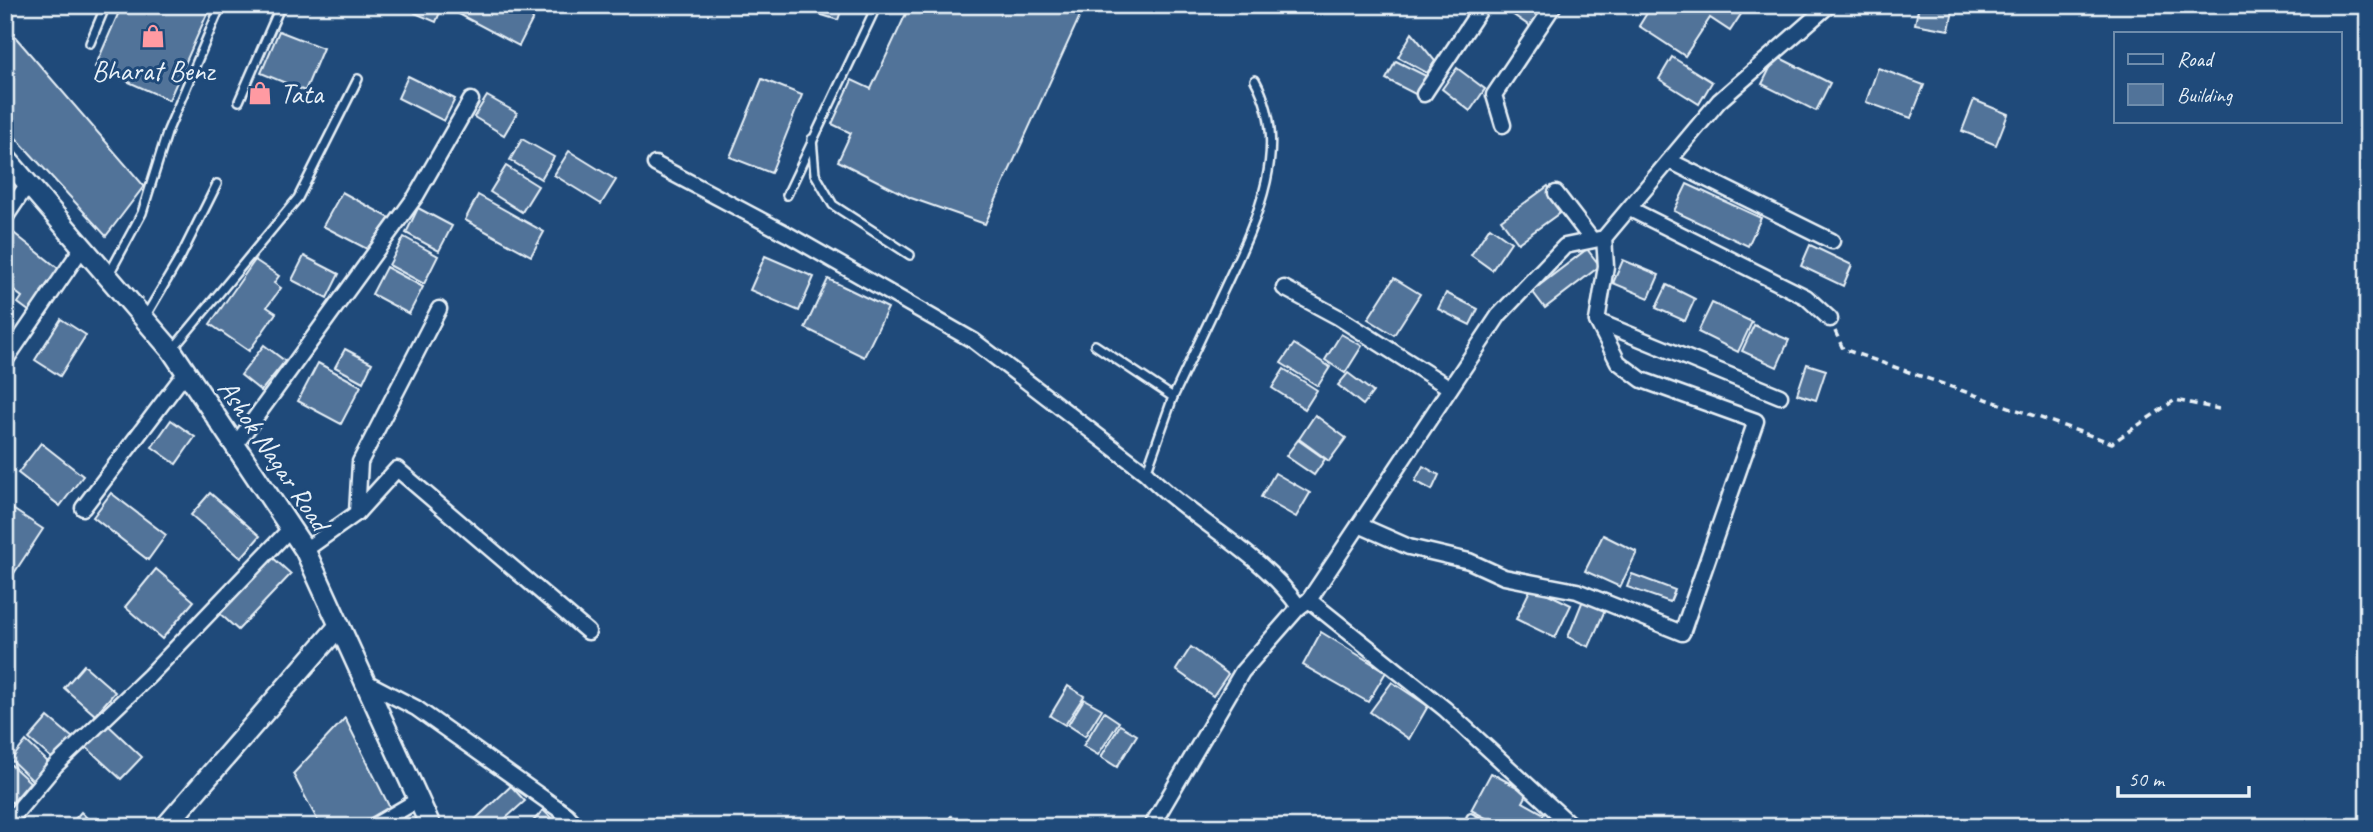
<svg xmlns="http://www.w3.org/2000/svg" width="2373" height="832" font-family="Caveat,sans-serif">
  <rect width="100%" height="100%" fill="#1f4a7a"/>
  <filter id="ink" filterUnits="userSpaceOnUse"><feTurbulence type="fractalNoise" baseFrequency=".0143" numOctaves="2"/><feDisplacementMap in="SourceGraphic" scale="14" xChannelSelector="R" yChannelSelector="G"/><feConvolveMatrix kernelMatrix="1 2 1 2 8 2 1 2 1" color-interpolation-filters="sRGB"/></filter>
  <g filter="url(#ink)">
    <!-- building -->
    <g fill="#517399" stroke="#e8f1f8" stroke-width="2">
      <polygon points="122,5 211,5 169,100 95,67"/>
      <polygon points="418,5 443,5 436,22 415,13"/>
      <polygon points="461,5 540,5 519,46 457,13"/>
      <polygon points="811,5 843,5 838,20 809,11"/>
      <polygon points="910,5 1085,5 985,224 911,198 838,161 851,133 832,124 852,80 871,89"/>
      <polygon points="1499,5 1545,5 1531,27"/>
      <polygon points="1587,5 1607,5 1601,14"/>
      <polygon points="1652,5 1747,5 1730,31 1710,18 1685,56 1639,26"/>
      <polygon points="1919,5 1954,5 1949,30 1915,24"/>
      <polygon points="5,25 144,186 106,236 5,126"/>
      <polygon points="279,31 323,48 305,91 261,73"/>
      <polygon points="1412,33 1435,61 1427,73 1398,57"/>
      <polygon points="1776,56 1830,83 1816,111 1762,84"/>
      <polygon points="1672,57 1712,82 1699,104 1659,79"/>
      <polygon points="1396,61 1426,76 1417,95 1386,79"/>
      <polygon points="1457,68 1485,89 1470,111 1442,89"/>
      <polygon points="1878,68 1924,85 1911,118 1866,102"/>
      <polygon points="408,76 455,99 444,121 398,98"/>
      <polygon points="762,79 802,95 771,173 730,157"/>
      <polygon points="487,96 517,113 504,135 474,117"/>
      <polygon points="1974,100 2008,114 1996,145 1962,131"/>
      <polygon points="522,139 554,157 541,179 510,160"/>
      <polygon points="569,151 616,180 601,204 554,175"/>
      <polygon points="506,166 538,186 522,212 490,192"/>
      <polygon points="1687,184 1761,218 1748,246 1674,211"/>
      <polygon points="1548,186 1565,209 1518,243 1501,220"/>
      <polygon points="342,192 390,218 367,249 323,226"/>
      <polygon points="478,195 544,232 531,256 465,220"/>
      <polygon points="418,208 452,226 439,251 406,233"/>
      <polygon points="1490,227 1511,242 1492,270 1471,255"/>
      <polygon points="10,230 59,269 41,292 52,301 38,318 18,303 22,297 5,284 5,235"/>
      <polygon points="404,237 438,256 424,284 389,265"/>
      <polygon points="1810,245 1852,265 1843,286 1801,266"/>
      <polygon points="1587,249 1600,266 1545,308 1532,291"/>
      <polygon points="304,256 339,274 327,298 292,280"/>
      <polygon points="765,256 814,277 799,311 750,290"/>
      <polygon points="255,260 279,276 274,283 281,288 267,307 276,313 249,351 210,324"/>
      <polygon points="1623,260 1659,275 1649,298 1613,283"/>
      <polygon points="386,267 423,287 409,314 372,294"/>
      <polygon points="1394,278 1420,294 1394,335 1368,319"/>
      <polygon points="828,279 888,308 864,357 805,328"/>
      <polygon points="1667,285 1695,299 1685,321 1656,308"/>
      <polygon points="1446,293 1478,309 1470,325 1438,309"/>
      <polygon points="1712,303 1752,322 1738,352 1698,332"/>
      <polygon points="61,319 86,335 60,376 35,360"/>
      <polygon points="1754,325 1789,340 1777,367 1742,351"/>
      <polygon points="1341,334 1362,346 1345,373 1325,360"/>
      <polygon points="1294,344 1330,367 1318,386 1281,363"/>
      <polygon points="264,345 285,361 261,391 241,375"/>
      <polygon points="345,349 372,363 363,382 335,367"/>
      <polygon points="318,363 361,386 341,424 298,401"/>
      <polygon points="1807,364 1826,370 1816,400 1797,394"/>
      <polygon points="1284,369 1317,390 1305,409 1272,388"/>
      <polygon points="1348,373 1373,392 1363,405 1338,385"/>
      <polygon points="1315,415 1346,438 1329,461 1299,439"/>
      <polygon points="171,420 195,437 176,464 152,447"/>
      <polygon points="1298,440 1325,459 1314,475 1286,456"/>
      <polygon points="41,443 83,476 60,506 18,473"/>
      <polygon points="1423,466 1439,475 1432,490 1415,481"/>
      <polygon points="1275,473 1310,493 1296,517 1261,497"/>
      <polygon points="111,493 166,535 148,560 93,517"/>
      <polygon points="210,493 260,536 241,558 191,515"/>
      <polygon points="5,504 43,529 5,587"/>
      <polygon points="1603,535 1637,552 1620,587 1585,571"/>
      <polygon points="271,556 291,574 238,630 218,612"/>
      <polygon points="156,569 194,601 162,639 125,607"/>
      <polygon points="1632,574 1675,590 1670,602 1627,587"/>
      <polygon points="1532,586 1571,605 1555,638 1516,619"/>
      <polygon points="1583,600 1605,610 1589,647 1568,637"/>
      <polygon points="1321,632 1386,672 1368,702 1303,665"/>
      <polygon points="1191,647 1228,674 1213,696 1176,670"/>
      <polygon points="84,665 115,692 95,715 64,688"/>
      <polygon points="1392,682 1428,706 1409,739 1370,712"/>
      <polygon points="1068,686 1084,696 1065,725 1050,716"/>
      <polygon points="1084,699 1102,709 1085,736 1068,725"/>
      <polygon points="1104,712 1119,722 1098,755 1083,746"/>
      <polygon points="48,717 73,738 54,760 29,739"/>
      <polygon points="345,718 392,812 361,827 321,827 293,774"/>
      <polygon points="107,724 142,757 121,779 86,747"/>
      <polygon points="1120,725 1137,735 1117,767 1101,757"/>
      <polygon points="26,741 49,763 33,781 11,760"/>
      <polygon points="10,764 30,782 12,803 5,796 5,769"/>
      <polygon points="1491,773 1528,793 1523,802 1544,814 1537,827 1502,827 1471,810"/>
      <polygon points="511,786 525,801 496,827 467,827"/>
      <polygon points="543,810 561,827 528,827"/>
      <polygon points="81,812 96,827 68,827"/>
      <polygon points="951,816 963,827 942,827"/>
    </g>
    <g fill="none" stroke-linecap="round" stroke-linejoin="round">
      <!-- lane casing -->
      <g stroke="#e8f1f8" stroke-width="12">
        <g id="lane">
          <polyline points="90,43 106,5"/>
          <polyline points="239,101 281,5"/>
          <polyline points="812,139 815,174 833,205 910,255"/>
          <polyline points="787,195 877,5"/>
          <polyline points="109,274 142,213 168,130 221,5"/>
          <polyline points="145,317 181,256 217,184"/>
          <polyline points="1095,345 1173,397 1146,473"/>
          <polyline points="172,350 298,198 358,79"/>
          <path d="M1173 397C1190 361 1207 325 1224 289 1254 225 1293 149 1255 80"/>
          <polyline points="1471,818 1488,827"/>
        </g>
      </g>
      <!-- street casing -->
      <g stroke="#e8f1f8" stroke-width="19">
        <g id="street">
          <polyline points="1424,94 1483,5"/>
          <polyline points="1503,125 1494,95 1554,5"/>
          <polyline points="1670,161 1832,241"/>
          <path d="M655 164 787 234 974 341 1146 473C1193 521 1260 551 1299 607"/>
          <polyline points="1556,193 1592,240"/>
          <polyline points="1630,209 1806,297 1830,319"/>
          <polyline points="5,218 29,182"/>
          <polyline points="1284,288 1338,317 1450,388"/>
          <polyline points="1597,321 1780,396"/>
          <polyline points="5,361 82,248"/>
          <polyline points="234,447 416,196 471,100"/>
          <polyline points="83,508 186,372"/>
          <polyline points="357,513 397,469 588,632"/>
          <polyline points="1359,525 1409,547 1469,561 1504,577 1577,591 1682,633 1756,421 1642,380 1618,362 1597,321 1606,266 1604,238"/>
          <polyline points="305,550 357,513 360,462 439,309"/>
          <polyline points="1309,600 1445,709 1573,827"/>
          <polyline points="364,681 416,708 567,815 578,827"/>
          <polyline points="5,826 55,766 149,676 290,529"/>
          <polyline points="372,827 418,800"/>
          <polyline points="1151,827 1242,672 1299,607 1309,600 1499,315 1565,246 1604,238 1719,101 1829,5"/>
        </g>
      </g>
      <!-- secondary casing -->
      <g stroke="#e8f1f8" stroke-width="24">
        <g id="secondary">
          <polyline points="5,157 172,351 305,550 431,827"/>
          <polyline points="165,827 338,627"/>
        </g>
      </g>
      <!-- path -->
      <polyline stroke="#e8f1f8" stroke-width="3.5" stroke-dasharray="7 5" stroke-linecap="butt" points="1835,331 1843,349 2112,443 2175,400 2219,409"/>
      <!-- lane -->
      <use href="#lane" stroke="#1f4a7a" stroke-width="7"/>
      <!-- street -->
      <use href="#street" stroke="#1f4a7a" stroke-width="14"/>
      <!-- secondary -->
      <use href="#secondary" stroke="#1f4a7a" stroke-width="19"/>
    </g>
  </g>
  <!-- icons -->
  <defs>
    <g id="shop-bare" transform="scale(1.89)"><path d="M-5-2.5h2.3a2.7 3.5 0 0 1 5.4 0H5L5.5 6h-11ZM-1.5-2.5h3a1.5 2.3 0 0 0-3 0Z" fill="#ff9aa2" stroke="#1f4a7a" stroke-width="2.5" paint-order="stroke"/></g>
  </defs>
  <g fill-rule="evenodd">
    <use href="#shop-bare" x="153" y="36"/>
    <use href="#shop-bare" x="260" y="93"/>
  </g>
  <g text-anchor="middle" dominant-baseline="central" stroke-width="6" stroke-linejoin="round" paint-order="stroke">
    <!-- poi labels -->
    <g font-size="28" fill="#e8f1f8" stroke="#1f4a7a">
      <text x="153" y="70">Bharat Benz</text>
      <text x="280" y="93" text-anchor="start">Tata</text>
    </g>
    <!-- street labels -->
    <g font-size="28" fill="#e8f1f8" stroke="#1f4a7a">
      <text transform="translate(274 455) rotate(56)">Ashok Nagar Road</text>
    </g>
  </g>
  <!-- margin -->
  <rect width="2373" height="832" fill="none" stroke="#1f4a7a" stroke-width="28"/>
  <rect x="14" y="14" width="2345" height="804" fill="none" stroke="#e8f1f8" stroke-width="2.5" filter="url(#ink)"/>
  <!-- legend -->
  <rect x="2114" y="32" width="228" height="91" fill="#1f4a7a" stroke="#6f8dac" stroke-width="2"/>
  <rect x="2128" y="54" width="35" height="10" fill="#1f4a7a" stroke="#6f8dac" stroke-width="2"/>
  <text x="2177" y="66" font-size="21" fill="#e8f1f8">Road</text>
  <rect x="2128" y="84" width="35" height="21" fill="#517399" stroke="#6f8dac" stroke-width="2"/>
  <text x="2177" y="102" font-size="21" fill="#e8f1f8">Building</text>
  <!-- scale -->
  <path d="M2118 786v10h131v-10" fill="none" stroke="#e8f1f8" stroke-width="3.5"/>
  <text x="2128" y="786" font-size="21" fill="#e8f1f8" stroke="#1f4a7a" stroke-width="5" paint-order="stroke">50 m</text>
</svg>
